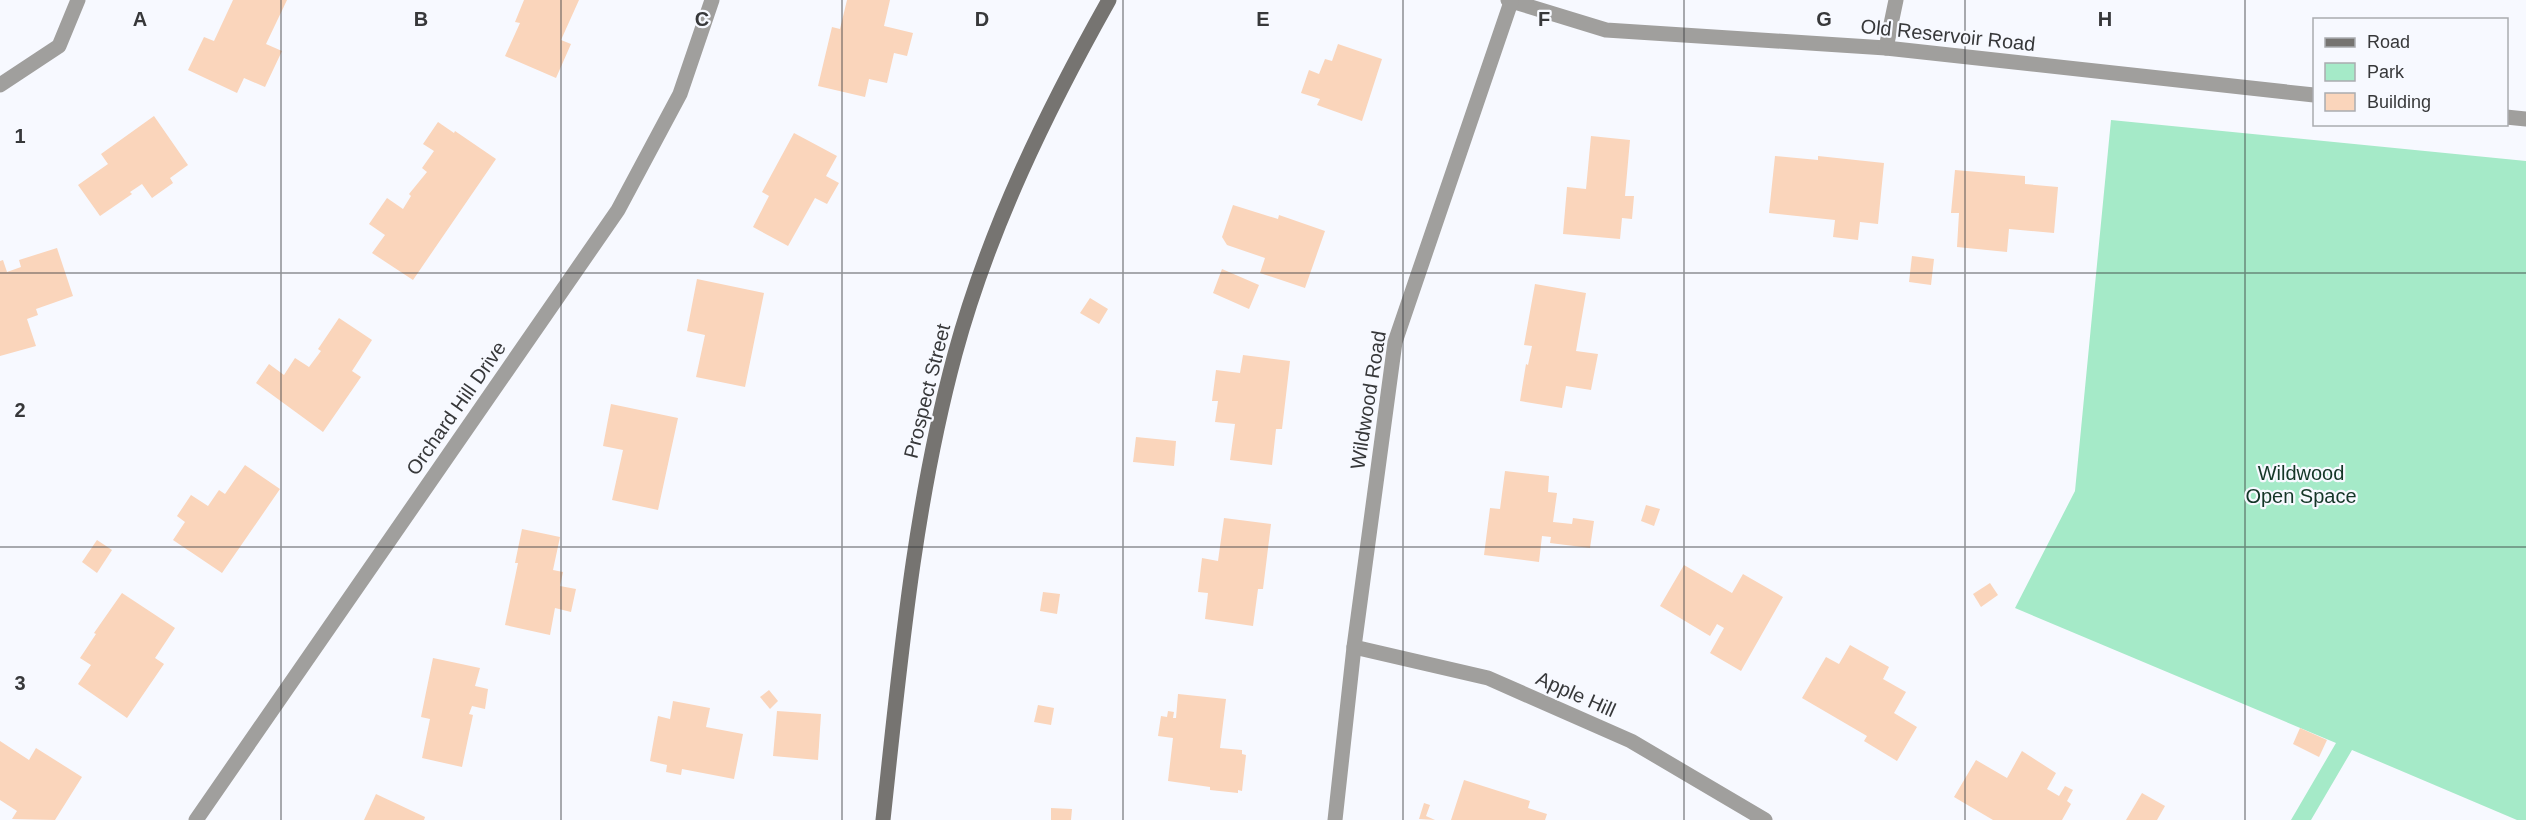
<svg xmlns="http://www.w3.org/2000/svg" width="2526" height="820" font-family="Arial,sans-serif">
  <rect width="100%" height="100%" fill="#f7f9ff"/>
  <!-- green -->
  <polygon fill="#a5eac8" points="2111,120 2526,161 2526,820 2517,820 2352,750 2311,820 2291,820 2336,743 2015,608 2075,491"/>
  <!-- building -->
  <g fill="#fad5bb">
    <polygon points="233,0 287,0 266,44 282,51 265,87 244,78 237,93 188,70 204,37 214,41"/>
    <polygon points="524,0 579,0 561,40 571,44 556,78 505,56 520,23 515,22"/>
    <polygon points="847,0 890,0 884,26 913,33 907,56 894,53 887,83 869,79 865,97 818,86 832,27 840,29"/>
    <polygon points="1338,44 1382,59 1362,121 1317,105 1320,99 1301,93 1309,70 1319,74 1325,59 1332,61"/>
    <polygon points="154,116 188,165 170,178 173,183 152,198 142,184 130,192 132,194 100,216 78,185 108,164 101,154"/>
    <polygon points="438,122 454,133 455,131 496,159 413,280 372,253 385,235 369,224 387,198 403,209 411,196 409,194 427,172 422,168 434,151 423,144"/>
    <polygon points="794,133 837,156 826,176 839,183 827,204 815,198 788,246 753,227 769,196 762,192"/>
    <polygon points="1591,136 1630,140 1625,196 1634,196 1632,219 1622,218 1620,239 1563,234 1567,187 1586,189"/>
    <polygon points="1775,156 1818,160 1818,156 1884,163 1878,224 1860,222 1858,240 1833,237 1835,220 1769,213"/>
    <polygon points="1955,170 2025,176 2025,184 2058,187 2054,233 2009,229 2007,252 1957,247 1959,213 1951,213"/>
    <polygon points="1233,205 1278,219 1279,215 1325,231 1305,288 1260,273 1265,258 1227,245 1222,237"/>
    <polygon points="57,248 73,296 36,309 38,315 27,319 36,346 0,356 0,261 3,260 7,272 21,267 19,260"/>
    <polygon points="1912,256 1934,259 1931,285 1909,282"/>
    <polygon points="1222,269 1259,285 1249,309 1213,293"/>
    <polygon points="697,279 764,293 745,387 696,377 705,335 687,331"/>
    <polygon points="1535,284 1586,293 1576,351 1598,354 1591,390 1566,386 1562,408 1520,401 1526,364 1528,365 1532,346 1524,345"/>
    <polygon points="1090,298 1108,309 1099,324 1080,313"/>
    <polygon points="339,318 372,340 352,371 361,377 323,432 256,383 269,364 284,375 295,358 309,367 321,351 318,349"/>
    <polygon points="1243,355 1290,361 1282,429 1276,429 1272,465 1230,460 1235,424 1215,422 1218,401 1212,401 1216,370 1240,373"/>
    <polygon points="611,404 678,418 658,510 612,500 623,450 603,446"/>
    <polygon points="1136,437 1176,441 1174,466 1133,462"/>
    <polygon points="245,465 280,489 222,573 173,540 185,522 177,516 191,495 208,506 219,490 225,494"/>
    <polygon points="1505,471 1549,476 1548,492 1557,493 1553,522 1572,524 1573,518 1594,521 1590,548 1550,543 1551,537 1542,536 1539,562 1484,555 1490,508 1500,509"/>
    <polygon points="1646,505 1660,509 1654,526 1641,521"/>
    <polygon points="1224,518 1271,524 1263,589 1258,589 1253,626 1205,619 1208,593 1198,592 1202,558 1218,561"/>
    <polygon points="522,529 560,537 553,570 563,572 560,586 576,589 571,612 555,608 550,635 505,625 518,563 515,563"/>
    <polygon points="97,540 112,550 97,573 82,562"/>
    <polygon points="1684,565 1732,593 1743,574 1783,597 1741,671 1710,653 1724,628 1717,624 1710,636 1660,606"/>
    <polygon points="1990,583 1998,595 1981,607 1973,594"/>
    <polygon points="1043,592 1060,594 1057,614 1040,611"/>
    <polygon points="122,593 175,628 155,658 164,664 127,718 78,684 91,665 80,658 96,634 94,633"/>
    <polygon points="1850,645 1889,667 1883,679 1906,692 1894,713 1917,727 1897,761 1864,741 1867,736 1802,698 1826,657 1839,664"/>
    <polygon points="433,658 480,668 475,686 488,689 485,709 472,706 469,714 473,715 462,767 422,758 430,719 421,717"/>
    <polygon points="769,690 778,701 770,709 760,697"/>
    <polygon points="1178,694 1226,699 1220,748 1242,750 1242,754 1246,755 1242,791 1238,790 1238,793 1210,790 1210,787 1168,781 1173,738 1158,736 1161,716 1167,717 1168,711 1174,712 1173,718 1176,718"/>
    <polygon points="673,701 710,708 706,727 743,734 734,779 682,769 681,775 666,772 667,765 650,761 658,716 670,719"/>
    <polygon points="1038,705 1054,708 1051,725 1034,722"/>
    <polygon points="777,711 821,714 818,760 773,756"/>
    <polygon points="2300,728 2327,740 2319,757 2293,744"/>
    <polygon points="0,741 29,760 36,748 82,777 55,820 12,819 17,811 0,800"/>
    <polygon points="2022,751 2056,773 2047,789 2059,796 2065,786 2073,790 2067,801 2071,804 2062,820 1993,820 1954,797 1976,760 2007,778"/>
    <polygon points="1464,780 1530,801 1528,808 1547,814 1545,820 1451,820"/>
    <polygon points="2142,793 2165,806 2157,820 2126,820"/>
    <polygon points="376,794 425,817 424,820 364,820"/>
    <polygon points="1424,803 1430,805 1426,816 1435,820 1419,819"/>
    <polygon points="1051,808 1072,809 1071,820 1051,820"/>
  </g>
  <g fill="none" stroke-linecap="round" stroke-linejoin="round">
    <!-- minor -->
    <g stroke="#a09f9d" stroke-width="15">
      <polyline points="1508,0 1606,30 1886,48 2314,95"/>
      <polyline points="1886,48 1896,0"/>
      <polyline points="0,85 59,46 78,0"/>
      <polyline points="2506,117 2526,119"/>
      <polyline points="1354,647 1488,678 1631,741 1765,820"/>
      <polyline points="196,820 618,210 680,94 712,0"/>
      <polyline points="1335,820 1354,647 1395,342 1511,2"/>
    </g>
    <!-- secondary -->
    <path stroke="#767471" stroke-width="15" d="M883 820C900 663 914 506 955 354 989 229 1046 112 1109 0"/>
  </g>
  <!-- grid -->
  <path fill="none" stroke="#37383a" stroke-width="1.5" stroke-opacity="0.55" d="M281 0V820M561 0V820M842 0V820M1123 0V820M1403 0V820M1684 0V820M1965 0V820M2245 0V820M0 273H2526M0 547H2526"/>
  <g text-anchor="middle" dominant-baseline="central" stroke-width="4.5" stroke-linejoin="round" paint-order="stroke">
    <!-- street labels -->
    <g font-size="20" fill="#37383a" stroke="#f7f9ff">
      <text transform="translate(1948 35) rotate(6)">Old Reservoir Road</text>
      <text transform="translate(927 391) rotate(-76)">Prospect Street</text>
      <text transform="translate(1368 400) rotate(-81)">Wildwood Road</text>
      <text transform="translate(456 408) rotate(-55)">Orchard Hill Drive</text>
      <text transform="translate(1576 694) rotate(24)">Apple Hill</text>
    </g>
    <!-- park labels -->
    <g font-size="20" fill="#143627" stroke="#f7f9ff">
      <text x="2301" y="473">Wildwood<tspan x="2301" dy="23">Open Space</tspan></text>
    </g>
  </g>
  <g font-size="20" text-anchor="middle" font-weight="bold" fill="#37383a" stroke="#f7f9ff" stroke-width="4.5" stroke-linejoin="round" paint-order="stroke">
    <text x="140" y="26">A</text>
    <text x="421" y="26">B</text>
    <text x="702" y="26">C</text>
    <text x="982" y="26">D</text>
    <text x="1263" y="26">E</text>
    <text x="1544" y="26">F</text>
    <text x="1824" y="26">G</text>
    <text x="2105" y="26">H</text>
    <text x="20" y="143">1</text>
    <text x="20" y="417">2</text>
    <text x="20" y="690">3</text>
  </g>
  <!-- legend -->
  <rect x="2313" y="18" width="195" height="108" fill="#f7f9ff" stroke="#aaacb0" stroke-width="1.5"/>
  <rect x="2325" y="38" width="30" height="9" fill="#767471" stroke="#aaacb0" stroke-width="1.5"/>
  <text x="2367" y="48" font-size="18" fill="#37383a">Road</text>
  <rect x="2325" y="63" width="30" height="18" fill="#a5eac8" stroke="#aaacb0" stroke-width="1.5"/>
  <text x="2367" y="78" font-size="18" fill="#37383a">Park</text>
  <rect x="2325" y="93" width="30" height="18" fill="#fad5bb" stroke="#aaacb0" stroke-width="1.5"/>
  <text x="2367" y="108" font-size="18" fill="#37383a">Building</text>
</svg>
